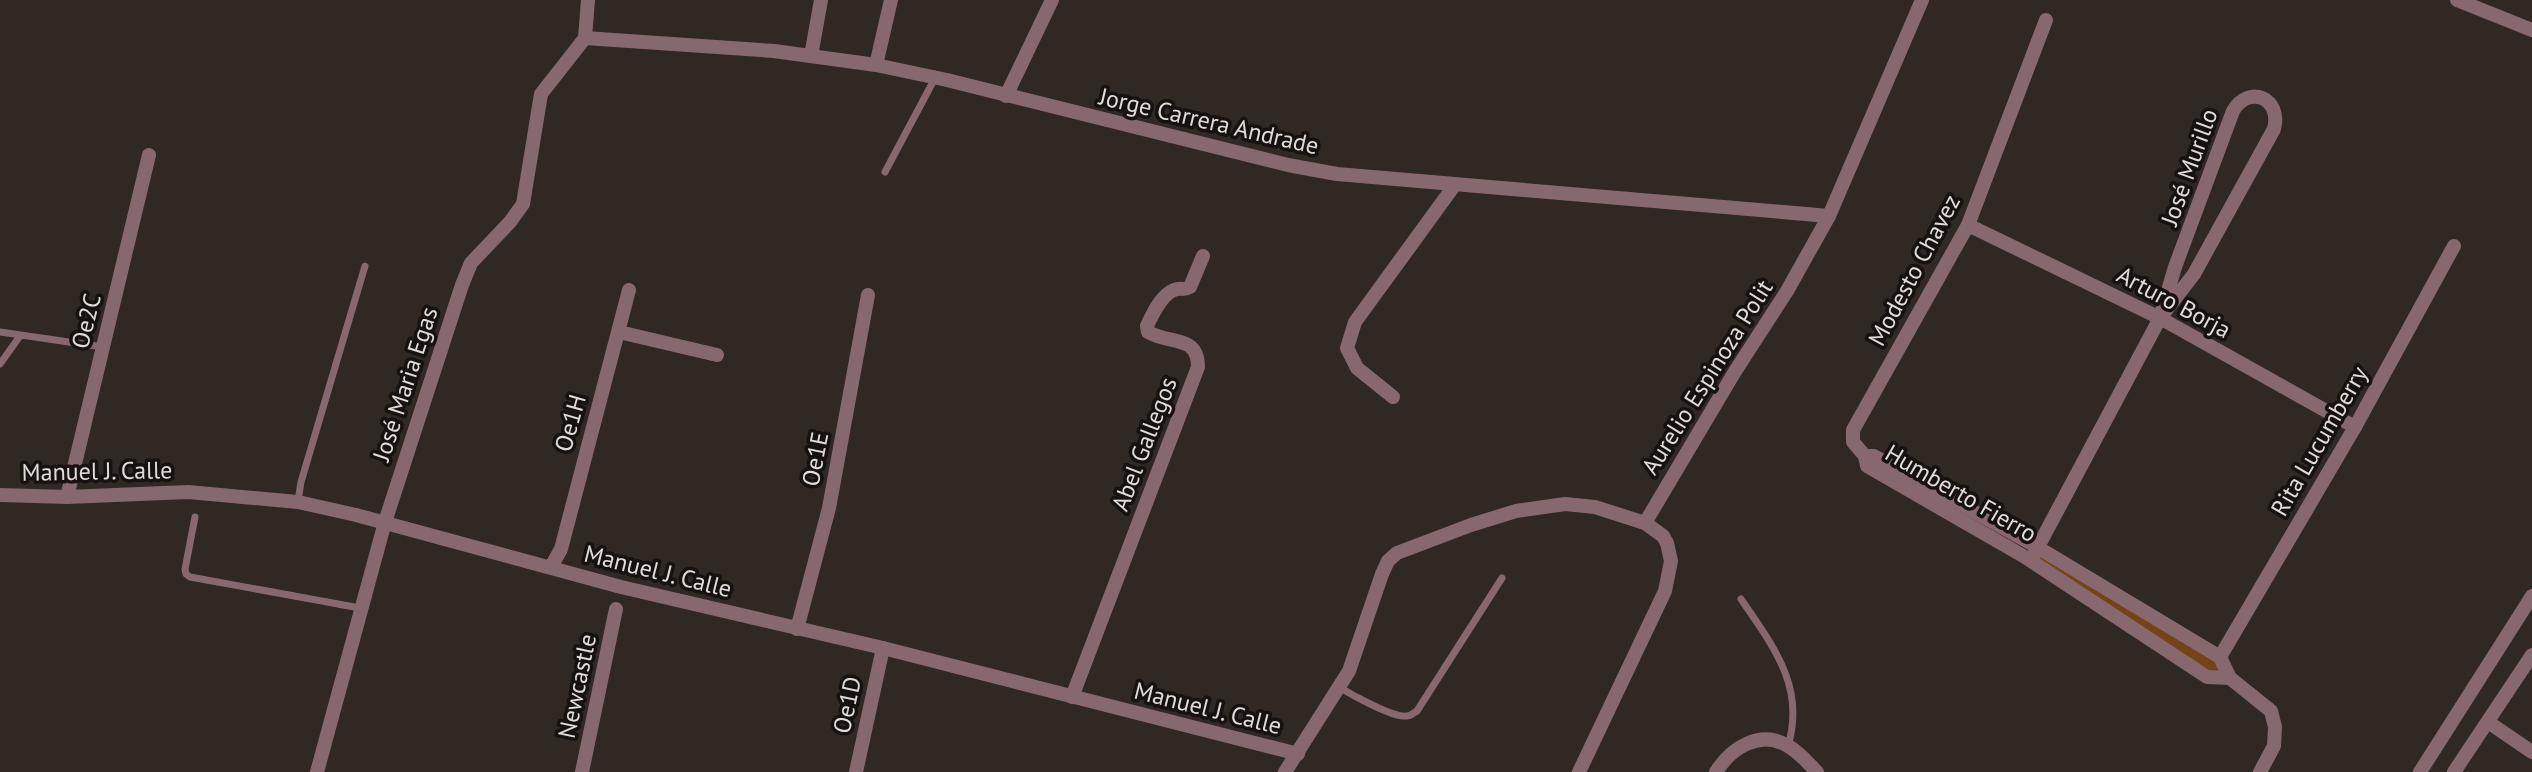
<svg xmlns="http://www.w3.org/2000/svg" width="2532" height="772" font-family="'PT Sans',sans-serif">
  <rect width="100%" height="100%" fill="#302823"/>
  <!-- grass -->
  <polygon fill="#744419" points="2042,552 2220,660 2225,674 2207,674 2038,558"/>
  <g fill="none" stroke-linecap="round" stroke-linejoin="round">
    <!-- service -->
    <g stroke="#87686f" stroke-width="7">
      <polyline points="885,172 935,78"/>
      <polyline points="0,332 103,347"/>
      <polyline points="0,364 20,336"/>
      <polyline points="298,501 301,482 365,266"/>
      <polyline points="195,517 185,569 186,574 190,577 360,608"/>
      <path d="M1741 599C1772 645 1806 686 1788 746"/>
      <path d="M1339 687C1352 695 1393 718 1407 716 1411 716 1413 713 1417 711L1502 578"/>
    </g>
    <!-- minor -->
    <g stroke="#87686f" stroke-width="14">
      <polyline points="2457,0 2532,30"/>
      <polyline points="585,38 774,51 876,65 947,80 1288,165 1337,174 1829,216"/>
      <polyline points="585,38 588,0"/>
      <polyline points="811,56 821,0"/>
      <polyline points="876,65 891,0"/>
      <polyline points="1006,96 1052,0"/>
      <polyline points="1968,225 2160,318 2355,427"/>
      <polyline points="619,332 717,355"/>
      <polyline points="1393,397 1357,368 1347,348 1355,322 1454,186"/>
      <polyline points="1865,456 1874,456 2032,544 2220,657 2230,678 2271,711 2275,727 2274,746 2260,772"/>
      <polyline points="1865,456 1853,442 1853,430 1968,225 2046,20"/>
      <polyline points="1865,456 1867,466 2025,557 2207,677 2230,678"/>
      <polyline points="0,495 67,497 188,492 298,502 356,515 621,587 883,648 1298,754"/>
      <polyline points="67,497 149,155"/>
      <polyline points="1645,523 1734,373 1787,291 1829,216 1922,0"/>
      <path d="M2031 560 2160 318 2194 274 2274 129C2282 98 2249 84 2233 111L2175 267 2160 318"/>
      <polyline points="551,567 561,549 629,290"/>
      <polyline points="797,629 829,508 868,295"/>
      <polyline points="2220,657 2355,427 2454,246"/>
      <path d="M1072 697 1198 367C1198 334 1170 345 1148 332L1147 326C1152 315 1161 295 1174 290 1181 287 1183 291 1190 287L1203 256"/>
      <polyline points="2488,722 2532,752"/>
      <polyline points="317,772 385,522 462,285 471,263 510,222 523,204 541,94 585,38"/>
      <polyline points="582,772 616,609"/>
      <polyline points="856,772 883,648"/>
      <polyline points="1285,772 1349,671 1382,574 1388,561 1397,553 1471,525 1516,511 1565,504 1595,507 1645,523 1663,536 1667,543 1671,561 1665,591 1579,772"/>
      <path d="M1716 772C1731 748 1760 729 1788 746 1799 752 1808 763 1817 772"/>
      <polyline points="2420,772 2532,596"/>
      <polyline points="2454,772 2532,655"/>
    </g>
  </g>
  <g text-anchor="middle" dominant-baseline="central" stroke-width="7" stroke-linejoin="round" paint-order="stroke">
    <!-- street labels -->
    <g font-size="24" fill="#e1dcd9" stroke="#15120f">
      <text transform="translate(1209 121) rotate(13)">Jorge Carrera Andrade</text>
      <text transform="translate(2189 167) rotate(-70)">José Murillo</text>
      <text transform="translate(1914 270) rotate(-62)">Modesto Chavez</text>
      <text transform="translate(2174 302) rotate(28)">Arturo Borja</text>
      <text transform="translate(86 321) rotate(-76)">Oe2C</text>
      <text transform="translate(1707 377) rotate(-58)">Aurelio Espinoza Polit</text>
      <text transform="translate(405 384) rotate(-72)">José Maria Egas</text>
      <text transform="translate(570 423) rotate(-74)">Oe1H</text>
      <text transform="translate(2319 441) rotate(-60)">Rita Lucumberry</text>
      <text transform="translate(1144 444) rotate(-69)">Abel Gallegos</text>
      <text transform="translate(815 459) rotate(-79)">Oe1E</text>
      <text transform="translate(97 471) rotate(-1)">Manuel J. Calle</text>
      <text transform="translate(1961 493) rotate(30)">Humberto Fierro</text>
      <text transform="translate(658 571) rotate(14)">Manuel J. Calle</text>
      <text transform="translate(577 686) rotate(-78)">Newcastle</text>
      <text transform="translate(847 705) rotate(-78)">Oe1D</text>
      <text transform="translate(1208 708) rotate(14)">Manuel J. Calle</text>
    </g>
  </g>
</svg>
